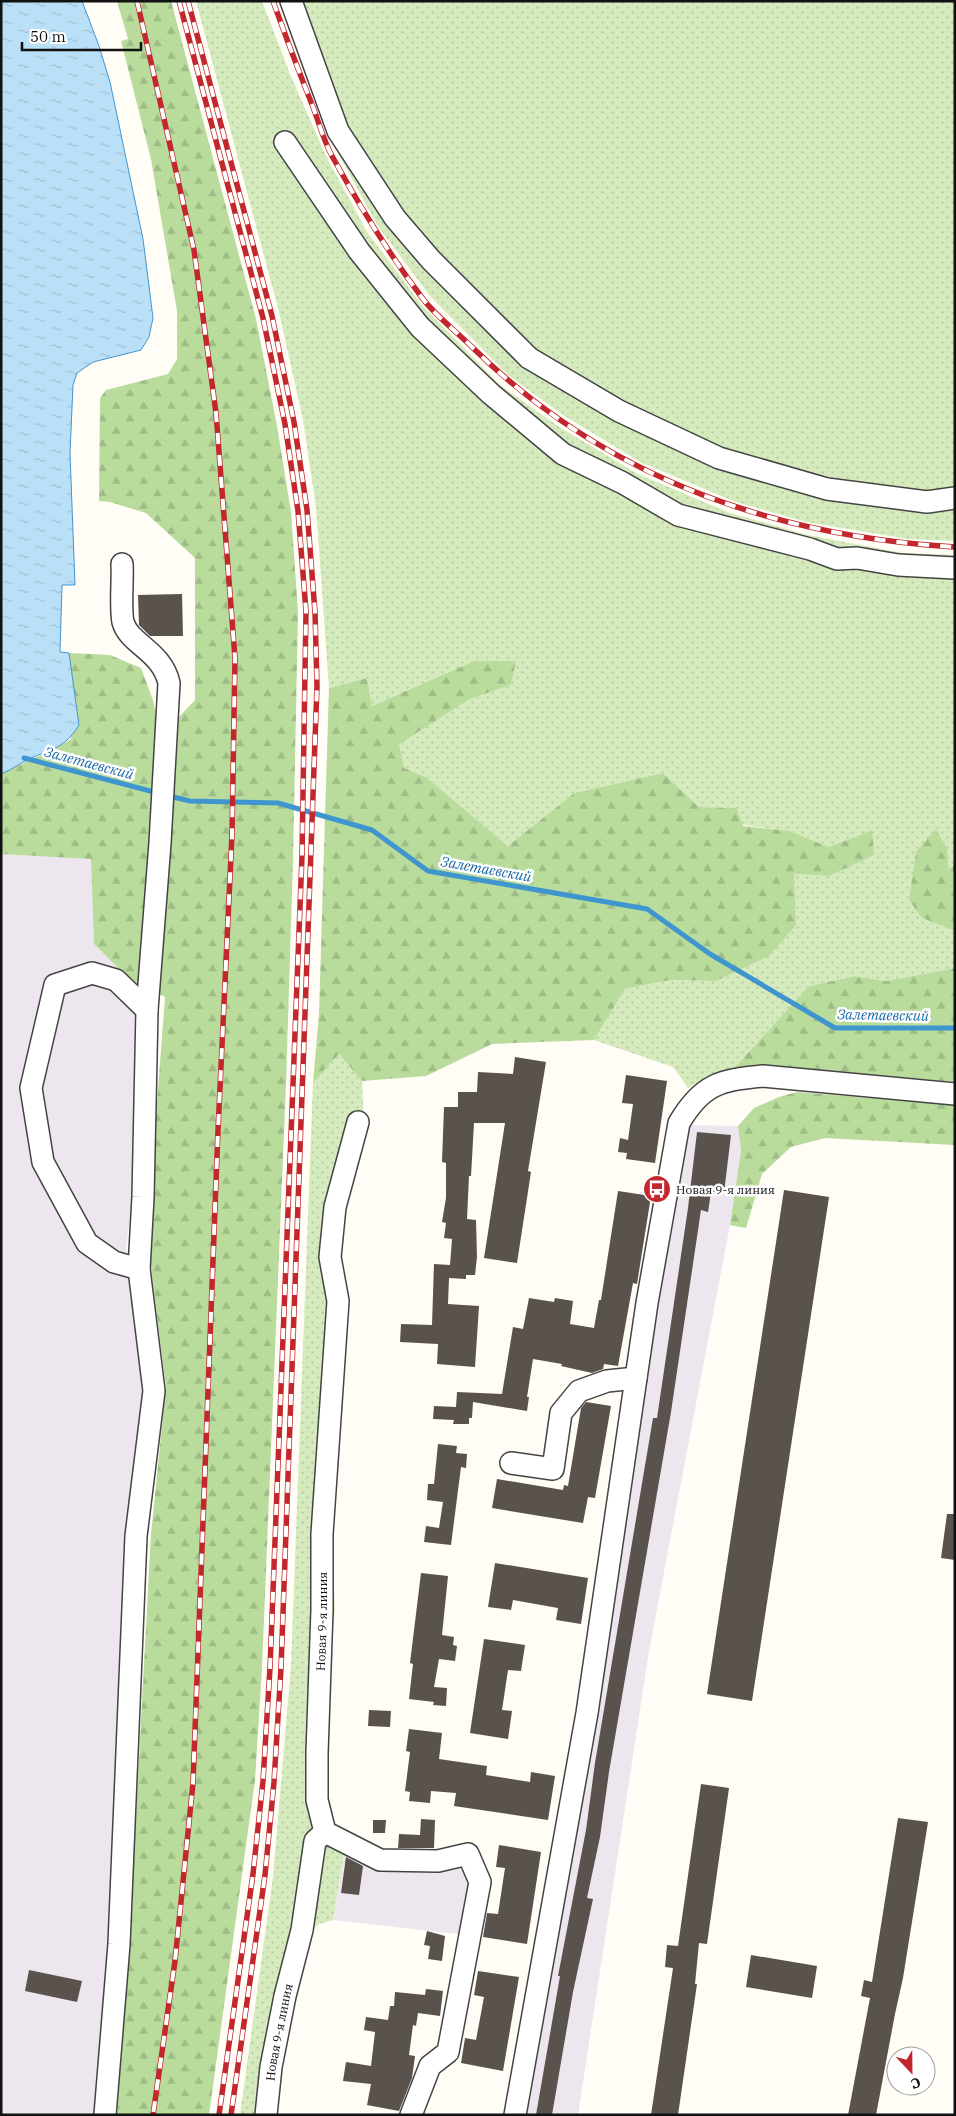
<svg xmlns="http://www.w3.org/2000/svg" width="956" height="2116" font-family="'IBM Plex Serif',serif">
  <defs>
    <pattern id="grass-dots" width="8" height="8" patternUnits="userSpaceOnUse" patternTransform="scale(1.25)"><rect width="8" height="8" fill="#d5ebbd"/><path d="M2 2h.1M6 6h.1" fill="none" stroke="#b6c8a1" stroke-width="1.8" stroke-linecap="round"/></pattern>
    <pattern id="forest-firs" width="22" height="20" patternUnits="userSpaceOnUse" patternTransform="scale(1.25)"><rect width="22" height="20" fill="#b9dc9c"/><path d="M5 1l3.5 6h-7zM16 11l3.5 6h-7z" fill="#9ebc85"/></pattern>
    <pattern id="water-ripples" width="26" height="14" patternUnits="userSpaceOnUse" patternTransform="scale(1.25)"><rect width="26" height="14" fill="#b9e0f7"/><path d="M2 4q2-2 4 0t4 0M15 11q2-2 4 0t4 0" fill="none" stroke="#9ebfd3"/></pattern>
  </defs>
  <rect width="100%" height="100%" fill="#fffdf5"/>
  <!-- industrial -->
  <g fill="#eee6ef">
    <polygon points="1,854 92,858 94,944 129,979 141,1019 132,1198 126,1250 146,1390 113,1944 97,2115 1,2115"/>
    <polygon points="684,1125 738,1126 741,1151 730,1225 649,1651 578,2115 524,2115 541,2033 552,1947"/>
    <polygon points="345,1848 453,1865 475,1877 466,1935 333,1920"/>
  </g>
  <!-- grass -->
  <g fill="url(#grass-dots)">
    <polygon points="196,1 262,1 290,74 325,154 367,232 421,304 500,385 558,426 636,473 730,513 808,535 903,553 955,555 955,865 948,869 916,852 914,871 922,918 955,931 955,968 886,981 855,976 809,986 735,1067 705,1078 688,1088 673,1067 594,1040 625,989 670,980 716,981 796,925 793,874 829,876 872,830 829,847 790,831 743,825 737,808 699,807 663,773 574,793 508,846 426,777 404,768 398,744 470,699 511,685 474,661 372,706 367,678 329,688 316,507 303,420 279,312"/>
    <polygon points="279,1 955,1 955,541 908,539 806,522 733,501 640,462 563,415 508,375 430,296 377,225 338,153 303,68"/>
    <polygon points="339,1054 362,1081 364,1121 337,1247 341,1254 344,1298 330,1535 335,1608 330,1654 324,1798 331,1827 345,1848 333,1920 319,1924 306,1934 288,2000 276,2115 240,2115 273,1877 291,1666 313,1083"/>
  </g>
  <!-- forest -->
  <g fill="url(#forest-firs)">
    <path d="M117 1H171L256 319 277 426 291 512 298 612 293 860 286 1084 262 1668 255 1780 209 2115H117L129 1945 151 1534 166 1387 151 1268 150 1196 165 997 129 979 94 944 91 859 1 854V774C24 762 49 753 71 739L69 653 110 655 141 668 153 700 157 719 174 722 195 700V558L146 513 110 502 99 501 100 398 106 390 168 374 177 359V311L151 159 121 41 128 39Z"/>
    <polygon points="474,661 516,661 511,685 470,699 399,744 404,768 426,777 508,846 574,793 663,773 699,807 737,808 743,826 790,831 829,847 872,830 874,855 829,876 794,874 796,925 769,956 716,981 670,980 625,989 594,1040 492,1044 426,1076 362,1081 339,1054 313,1083 319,1014 329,688 367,678 372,706"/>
    <polygon points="936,829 947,848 948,869 955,865 955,931 922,918 909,900 916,852"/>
    <polygon points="955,968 955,1082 797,1068 735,1067 809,986 855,976 886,981"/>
    <polygon points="797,1092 955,1105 955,1145 825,1138 791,1147 762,1174 746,1228 730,1225 741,1151 738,1126 754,1108 779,1097"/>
  </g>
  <!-- water -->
  <path fill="url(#water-ripples)" stroke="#3f96cf" d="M1 1H82L99 46 110 82 143 239 153 318 149 337 141 350 93 362 77 373 73 385 70 453 75 585H62L60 652 69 653 79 725C64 749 53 748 29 759 19 764 11 770 1 774Z"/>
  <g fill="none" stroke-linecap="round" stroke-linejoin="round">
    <!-- stream -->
    <g stroke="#3f96cf" stroke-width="5">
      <polyline points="24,758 158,793"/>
      <polyline points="169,796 190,801 278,803 372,830 428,871 647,909 710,954 835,1028 955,1028"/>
    </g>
  </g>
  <!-- building -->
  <g fill="#5a524d">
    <polygon points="182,594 183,636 150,636 139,625 138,595"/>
    <polygon points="515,1057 546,1062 528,1171 531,1172 517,1263 484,1258 505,1123 474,1123 471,1176 469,1176 467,1219 476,1220 477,1257 475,1275 466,1275 466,1279 449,1278 448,1304 479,1306 475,1367 437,1364 438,1344 400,1342 401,1324 432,1325 434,1264 450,1265 452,1239 444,1238 446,1223 442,1222 446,1198 446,1163 442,1162 444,1107 458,1107 458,1092 477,1092 478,1072 513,1074"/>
    <polygon points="626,1075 667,1081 655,1163 626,1159 627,1153 618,1152 620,1138 628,1140 633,1104 622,1103"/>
    <polygon points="697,1132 731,1135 724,1193 711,1192 708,1212 701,1210 671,1412 609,1772 600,1837 587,1898 593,1899 573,1992 552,2115 536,2115 560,1976 558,1976 586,1830 595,1763 653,1418 657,1418 688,1208"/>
    <polygon points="784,1190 829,1197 752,1701 707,1694"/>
    <polygon points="618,1191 651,1196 637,1284 633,1283 618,1366 604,1364 603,1369 592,1373 561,1366 562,1364 533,1359 527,1397 529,1397 527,1411 473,1402 472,1418 469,1418 469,1424 453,1424 454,1420 433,1419 434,1406 456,1407 457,1392 502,1394 513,1327 523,1329 529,1298 554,1302 555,1298 573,1301 570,1324 594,1328 599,1300 601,1300"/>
    <polygon points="586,1402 611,1406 595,1498 588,1497 583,1523 492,1508 497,1479 563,1490 564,1485 568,1486 581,1408"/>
    <polygon points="438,1444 457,1446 456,1453 467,1454 466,1468 461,1467 451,1545 424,1542 426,1526 439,1528 443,1502 427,1500 428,1484 434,1484"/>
    <polygon points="947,1514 955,1514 955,1560 941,1558"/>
    <polygon points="495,1563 588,1578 581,1624 556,1620 558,1608 513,1600 511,1610 488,1607"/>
    <polygon points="421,1573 448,1576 442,1635 454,1637 453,1645 457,1646 455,1661 439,1659 434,1687 447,1688 446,1706 433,1705 434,1702 409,1699 413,1664 410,1663"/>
    <polygon points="484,1639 525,1645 521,1671 508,1670 502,1710 512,1711 508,1739 470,1733"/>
    <polygon points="369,1710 391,1711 390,1727 368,1726"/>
    <polygon points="409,1729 442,1733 439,1759 487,1766 486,1775 530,1782 531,1772 555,1776 548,1820 454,1806 456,1793 431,1791 430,1803 409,1801 410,1792 405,1791 410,1752 406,1751"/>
    <polygon points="701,1784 729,1788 707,1944 699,1943 695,1984 697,1984 678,2115 651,2115 673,1968 665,1967 667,1945 678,1946"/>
    <polygon points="898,1818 928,1822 903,1978 895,2014 876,2115 848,2115 870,1998 861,1996 864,1980 872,1982"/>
    <polygon points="421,1819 435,1820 434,1848 398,1848 399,1834 420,1835"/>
    <polygon points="373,1820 386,1820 385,1833 373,1833"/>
    <polygon points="499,1845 541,1852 527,1944 483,1937 487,1913 498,1914 505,1868 496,1867"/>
    <polygon points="346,1857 363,1866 359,1895 341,1893"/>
    <polygon points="427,1931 445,1936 442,1961 428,1959 430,1946 424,1945"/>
    <polygon points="751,1955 817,1966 812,1998 746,1987"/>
    <polygon points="29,1970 82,1981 77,2002 25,1991"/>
    <polygon points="478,1971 519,1977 503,2071 461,2063 465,2038 476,2040 484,1997 474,1995"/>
    <polygon points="426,1989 443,1991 440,2016 418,2013 416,2026 413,2025 409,2055 415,2056 412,2078 399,2111 367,2105 371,2084 343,2081 346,2062 371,2066 375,2032 364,2030 366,2017 388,2020 390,2006 394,2006 395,1992 425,1995"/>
  </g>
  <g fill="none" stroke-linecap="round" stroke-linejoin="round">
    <!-- minor casing -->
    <g stroke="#444" stroke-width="24">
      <g id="minor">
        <polyline points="291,1 338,131 395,218 431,260 529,358 619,411 719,458 827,489 927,502 955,498"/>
        <polyline points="285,142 359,251 420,327 491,394 563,454 623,483 678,515 810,549 837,559 857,558 898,565 955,568"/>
        <polyline points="139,1269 114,1262 87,1243 43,1162 31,1088 55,985 92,973 116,980 147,1010"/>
        <polyline points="511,1463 553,1469 561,1413 579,1391 607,1381 636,1378"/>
        <polyline points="325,1832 380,1860 438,1861 468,1854 480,1882 448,2052 430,2066 411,2115"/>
        <path d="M105 2115 119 1944 136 1536 154 1391 139 1269 143 1197 147 1010 160 843 169 683C162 651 129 644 123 622 120 609 123 579 122 564"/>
        <path id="s1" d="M266 2115 271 2067 285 1996 302 1930 315 1841 325 1832 317 1800V1753L322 1610V1534L338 1301 330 1257 335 1207 358 1122"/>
        <path d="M515 2115 587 1713 647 1303 679 1123C702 1084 720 1080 763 1076L955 1094"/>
      </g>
    </g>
    <!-- minor -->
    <use href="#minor" stroke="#fff" stroke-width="21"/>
    <!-- rail casing -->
    <g stroke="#c4262e" stroke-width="5.5">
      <g id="rail">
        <polyline points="137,1 194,250 216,413 235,658 232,835 218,1130 193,1783 175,1961 153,2115"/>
        <polyline points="179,1 263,318 285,424 298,511 306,611 302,856 270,1668 263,1781 253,1874 219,2115"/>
        <polyline points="188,1 272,316 294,422 307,510 315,612 317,686 281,1668 274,1782 265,1875 231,2115"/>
        <path d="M273 1C286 37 299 72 313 107 319 123 324 141 332 156 359 205 389 254 423 299 437 317 457 332 473 348 606 478 772 536 955 547"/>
      </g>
    </g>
    <!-- rail -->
    <use href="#rail" stroke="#fff" stroke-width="4" stroke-dasharray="11" stroke-linecap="butt"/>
  </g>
  <!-- icons -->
  <defs>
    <g id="bus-disc" transform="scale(1.4375)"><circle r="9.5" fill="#c4262e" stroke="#fff"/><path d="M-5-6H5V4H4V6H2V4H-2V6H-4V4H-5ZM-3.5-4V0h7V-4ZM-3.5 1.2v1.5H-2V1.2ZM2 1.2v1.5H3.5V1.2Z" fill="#fff"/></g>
  </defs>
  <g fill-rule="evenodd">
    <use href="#bus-disc" x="657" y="1189"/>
  </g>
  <g text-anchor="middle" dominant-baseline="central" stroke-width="5" stroke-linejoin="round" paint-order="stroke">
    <!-- poi labels -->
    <g font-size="12" fill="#111" stroke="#fff" text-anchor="start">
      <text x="676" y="1189">Новая 9-я линия</text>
    </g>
    <!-- street labels -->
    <g font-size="12" fill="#111" stroke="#fff">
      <text stroke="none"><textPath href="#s1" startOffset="504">Новая 9-я линия</textPath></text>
      <text stroke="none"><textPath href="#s1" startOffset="84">Новая 9-я линия</textPath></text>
    </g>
    <!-- water labels -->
    <g font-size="14" font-style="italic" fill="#1768a6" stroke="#fff">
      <text transform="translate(89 763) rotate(15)">Залетаевский</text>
      <text transform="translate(486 869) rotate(10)">Залетаевский</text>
      <text transform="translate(883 1015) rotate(1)">Залетаевский</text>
    </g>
  </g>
  <!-- border -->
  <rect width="956" height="2116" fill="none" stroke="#111111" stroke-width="5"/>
  <!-- north arrow -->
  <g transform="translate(911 2071) rotate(158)"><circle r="24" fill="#ffffff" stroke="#a0a0a0"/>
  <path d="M0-4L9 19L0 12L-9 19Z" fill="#c4262e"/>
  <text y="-8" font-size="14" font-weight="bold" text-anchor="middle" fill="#111111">С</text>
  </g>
  <!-- scale -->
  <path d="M22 42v8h119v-8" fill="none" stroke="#111111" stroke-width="2.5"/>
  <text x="30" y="42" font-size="15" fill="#111111" stroke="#ffffff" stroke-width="4" paint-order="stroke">50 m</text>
</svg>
